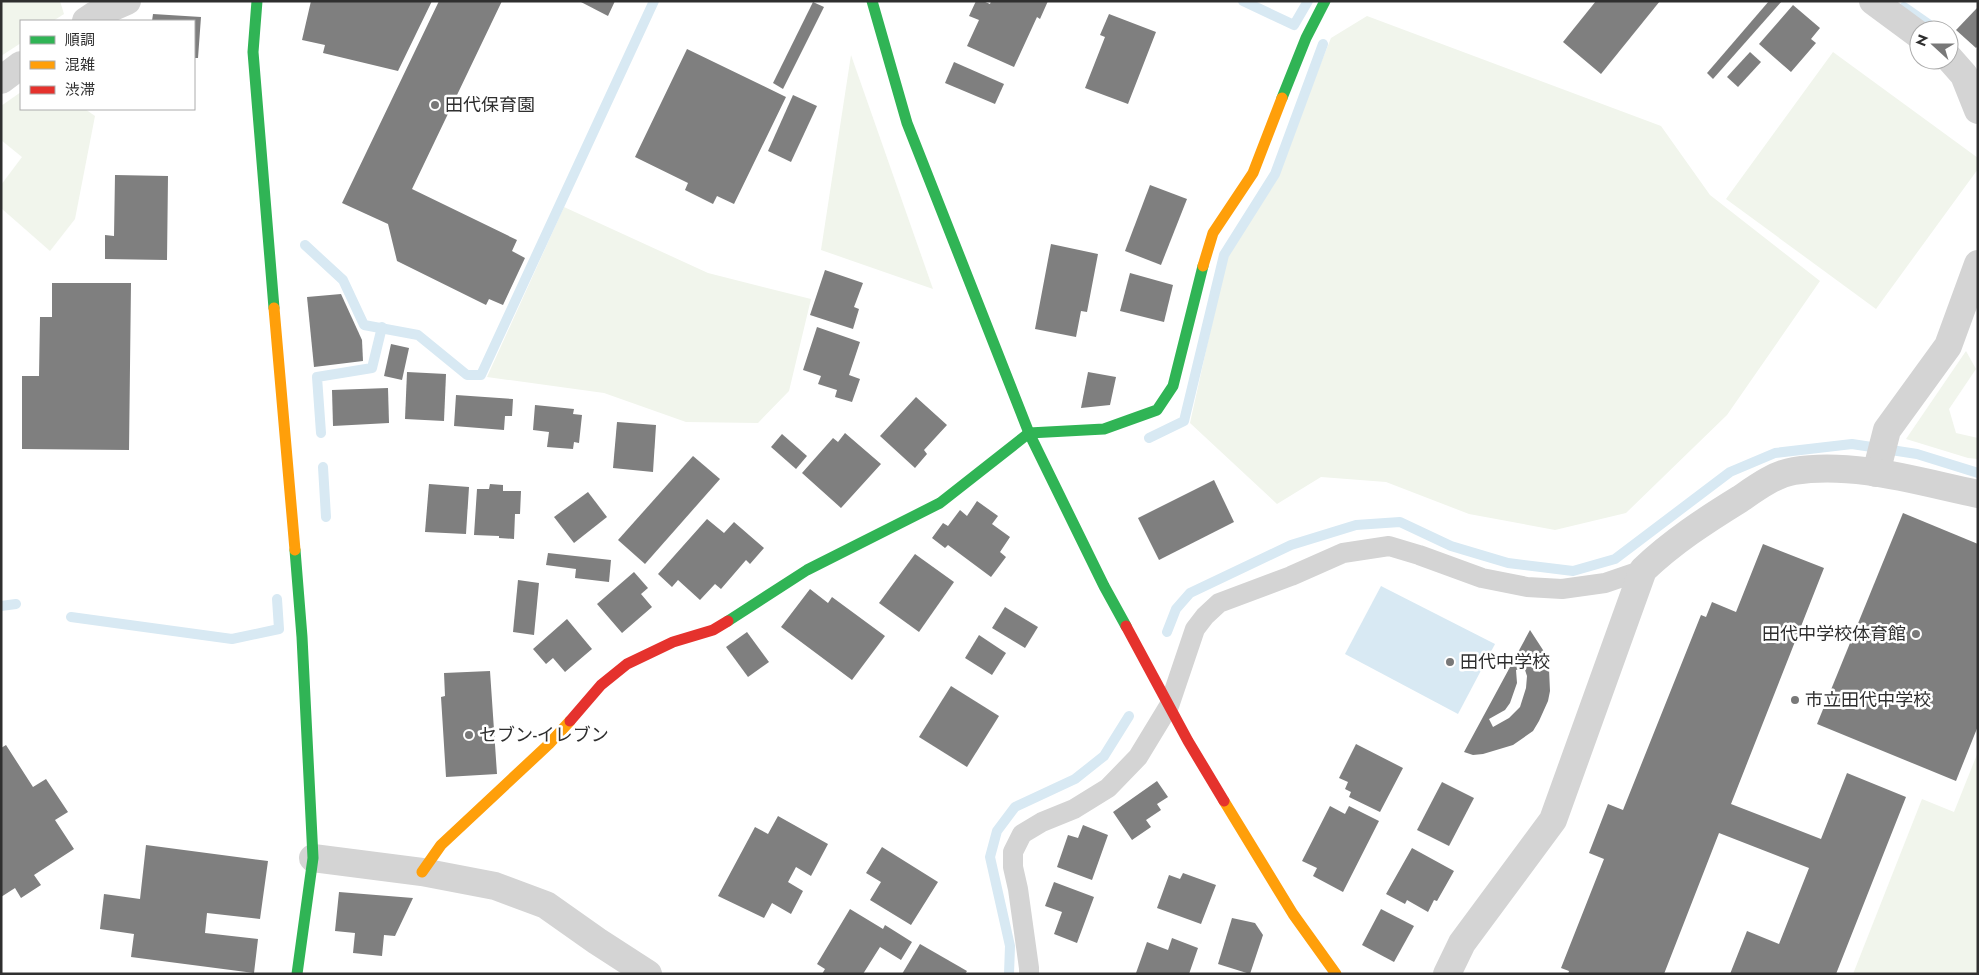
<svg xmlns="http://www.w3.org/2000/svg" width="1979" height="975" font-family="Jost,'Noto Sans JP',sans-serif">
  <rect width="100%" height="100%" fill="#fff"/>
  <!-- green -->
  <g fill="#f1f5ec">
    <polygon points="1,1 60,1 64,14 53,21 21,21 21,43 1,56"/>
    <polygon points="1367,16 1661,126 1710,195 1820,281 1727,415 1626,513 1555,530 1469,514 1386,482 1321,477 1277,504 1190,423 1226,260 1274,180 1331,38"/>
    <polygon points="1833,52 1978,158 1978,169 1876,309 1726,199"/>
    <polygon points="851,55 933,289 821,250"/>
    <polygon points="21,92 21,109 85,109 95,116 75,219 50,251 1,208 1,185 22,157 1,140 1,106"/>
    <polygon points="564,207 708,273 811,299 789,391 758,423 686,422 604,393 487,377"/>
    <polygon points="1966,351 1976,369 1949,409 1956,433 1978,438 1978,459 1968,458 1906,439"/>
    <polygon points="1978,752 1978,974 1853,974 1922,799 1954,812"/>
  </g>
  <!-- water -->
  <polygon fill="#d8e9f3" points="1381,586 1495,644 1458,714 1345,654"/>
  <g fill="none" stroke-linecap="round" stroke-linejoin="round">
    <!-- stream -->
    <g stroke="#d8e9f3" stroke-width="10">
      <polyline points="1243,1 1294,25 1308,1"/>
      <polyline points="1904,7 1937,30"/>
      <polyline points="305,245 343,280 364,325 418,335 467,375 481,375 654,1"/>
      <polyline points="321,433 317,377 372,368 382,327"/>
      <polyline points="1149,438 1184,421 1224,255 1275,174 1323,44"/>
      <polyline points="323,467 326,517"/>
      <polyline points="1,606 16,604"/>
      <polyline points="71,617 232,639 279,629 277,599"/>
      <polyline points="1167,632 1176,609 1190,593 1291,545 1356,525 1400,522 1451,546 1508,563 1573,571 1615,559 1730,472 1775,453 1852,444 1917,454 1978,473"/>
      <polyline points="1009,974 1010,946 990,857 997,831 1015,807 1075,779 1104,756 1129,716"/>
    </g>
  </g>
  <!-- building -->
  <g fill="#7f7f7f" fill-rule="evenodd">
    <polygon points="311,1 432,1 398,71 323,53 325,45 302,40"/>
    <polygon points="439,1 502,1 412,189 517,240 512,251 525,258 503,305 489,299 486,305 397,261 388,224 342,203"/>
    <polygon points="579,1 615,1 608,16"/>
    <polygon points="976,1 983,1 990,4 991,1 1048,1 1040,19 1037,17 1014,67 967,46 979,20 969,16"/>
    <polygon points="1596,1 1660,1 1601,74 1563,42"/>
    <polygon points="1769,1 1782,1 1713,79 1707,73"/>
    <polygon points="813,2 824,7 783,89 773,83"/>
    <polygon points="1793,5 1820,28 1811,39 1816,43 1791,72 1759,44"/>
    <polygon points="1978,7 1978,46 1976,48 1956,30"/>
    <polygon points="153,14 201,17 198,58 194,58 194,21 152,21"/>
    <polygon points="1109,14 1156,32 1128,104 1085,88 1105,37 1100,35"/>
    <polygon points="687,49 786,97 734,204 717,196 713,204 685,190 688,183 635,157"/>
    <polygon points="1750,52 1761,62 1738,87 1727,77"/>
    <polygon points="954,62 1004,84 995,104 945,83"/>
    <polygon points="793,95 817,106 791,162 768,151"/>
    <polygon points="115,175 168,176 167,260 105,259 105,235 114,236"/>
    <polygon points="1150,185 1187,199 1161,265 1125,251"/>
    <polygon points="1051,244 1098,254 1087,312 1081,311 1076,337 1035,329"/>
    <polygon points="825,270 863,283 854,307 859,309 853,329 810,315"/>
    <polygon points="1130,273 1173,285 1164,322 1120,311"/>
    <polygon points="52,283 131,283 129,450 22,449 22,376 39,376 40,317 52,317"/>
    <polygon points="341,294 362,340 363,361 314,367 307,297"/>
    <polygon points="817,327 860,342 849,375 860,379 852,402 835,397 837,390 818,384 821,376 803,370"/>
    <polygon points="391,344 409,348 402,380 384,376"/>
    <polygon points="407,372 446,374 444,421 405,419"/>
    <polygon points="1088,372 1116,377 1110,405 1081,408"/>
    <polygon points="388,388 389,423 333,426 332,390"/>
    <polygon points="456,395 513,399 512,416 505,416 504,430 454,426"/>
    <polygon points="916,397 947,425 924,450 927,454 915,468 880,436"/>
    <polygon points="535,405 574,409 573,414 582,415 579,443 574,442 573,449 547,447 549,432 533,430"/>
    <polygon points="617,422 656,425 653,472 613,468"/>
    <polygon points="845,433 881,464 841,508 802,473 833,438 838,442"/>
    <polygon points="782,434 807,456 796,469 771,447"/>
    <polygon points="693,456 720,479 645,564 618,540"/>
    <polygon points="1214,480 1234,522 1159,560 1138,518"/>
    <polygon points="429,484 469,487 466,534 425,532"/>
    <polygon points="490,484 503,485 503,491 521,491 520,514 515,514 514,539 499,538 499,536 474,535 477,489 489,489"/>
    <polygon points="588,492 607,517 574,543 554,517"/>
    <polygon points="977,501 998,516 992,524 1010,537 1000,552 1006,557 991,577 948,545 945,548 932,538 943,523 948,526 960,510 967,516"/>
    <polygon points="1903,513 1978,544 1978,726 1956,781 1817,724"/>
    <polygon points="707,519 724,533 734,522 764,548 750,564 746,560 721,589 715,584 700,600 678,580 672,587 658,574"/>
    <polygon points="1763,544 1824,568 1731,804 1821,839 1847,773 1906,797 1836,974 1730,974 1747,931 1779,944 1809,868 1719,833 1664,974 1568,974 1569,971 1561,968 1604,859 1589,853 1608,804 1623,810 1701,615 1706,617 1712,602 1736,612"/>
    <polygon points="548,553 611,560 609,582 575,578 576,569 546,565"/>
    <polygon points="915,554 954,582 919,632 879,603"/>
    <polygon points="634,572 648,588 641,594 652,607 622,633 597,604"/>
    <polygon points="518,580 539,583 534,635 513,632"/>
    <polygon points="810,589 828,603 832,597 885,636 852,680 781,627"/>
    <polygon points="1005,607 1038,627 1025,648 992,628"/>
    <polygon points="567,619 592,649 565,672 553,658 546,664 533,649"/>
    <path d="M1530 630 1543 650 1549 669 1550 691 1548 701 1539 721 1533 731 1513 745 1483 754 1473 755 1464 752ZM1524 667 1527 676 1526 688 1520 707 1509 718 1493 727 1489 719 1505 710 1510 703 1517 683 1516 670Z"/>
    <polygon points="747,632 769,662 748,677 726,647"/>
    <polygon points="979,635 1006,653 992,675 965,658"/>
    <polygon points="490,671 497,774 446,777 441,697 445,696 444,673"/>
    <polygon points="951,686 999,716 967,767 919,737"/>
    <polygon points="1356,744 1403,768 1380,812 1349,797 1351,792 1345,789 1348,782 1339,778"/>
    <polygon points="6,745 33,787 46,779 68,812 55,820 74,849 34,875 41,885 21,898 15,888 1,897 1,748"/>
    <polygon points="1157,781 1168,797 1157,804 1161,810 1146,820 1151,827 1132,840 1113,812"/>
    <polygon points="1442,782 1474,798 1449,846 1417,830"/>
    <polygon points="1330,806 1345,814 1349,806 1379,821 1343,892 1313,876 1317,868 1302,861"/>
    <polygon points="778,816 828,844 811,876 796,867 788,882 803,891 791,914 772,903 764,918 718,896 755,827 768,834"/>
    <polygon points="1083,825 1108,835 1092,880 1057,867 1068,835 1078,838"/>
    <polygon points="146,845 268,861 260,919 207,913 205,933 258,939 254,973 131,957 134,934 100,929 104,894 140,899"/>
    <polygon points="882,847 938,882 911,925 870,900 881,882 866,873"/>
    <polygon points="1412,848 1454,871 1437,901 1434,900 1428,912 1407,900 1405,904 1386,894"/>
    <polygon points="1183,873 1216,885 1201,924 1157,908 1169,875 1180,879"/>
    <polygon points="1054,882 1094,897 1077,943 1054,934 1062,912 1045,906"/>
    <polygon points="339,892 413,898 395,936 384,935 382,956 353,953 355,933 335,931"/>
    <polygon points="850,909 883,929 885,925 912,942 901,960 880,947 863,974 822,974 825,969 817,964"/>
    <polygon points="1381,909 1414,926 1394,962 1362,945"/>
    <polygon points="1232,918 1255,923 1263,935 1250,974 1218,964"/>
    <polygon points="1172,938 1198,948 1189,974 1136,973 1147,942 1168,950"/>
    <polygon points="920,944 967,971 965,974 902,974"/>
  </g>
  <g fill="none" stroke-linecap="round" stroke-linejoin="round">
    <!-- lane -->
    <polyline stroke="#d4d4d4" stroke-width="20" points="1029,974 1029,968 1018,889 1013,867 1013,852 1022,834 1042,822 1074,809 1108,788 1138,757 1169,706 1195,629 1205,616 1219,603 1291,576 1343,553 1389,546 1419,555 1482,578 1527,587 1562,589 1605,583 1643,570"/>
    <!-- street -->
    <g stroke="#d4d4d4" stroke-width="28">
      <polyline points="1873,1 1919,35"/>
      <polyline points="86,21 95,15 127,1"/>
      <polyline points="1949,58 1964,75 1978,110"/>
      <polyline points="1,80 21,65"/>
      <polyline points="1876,473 1887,430 1948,346 1978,264"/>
      <polyline points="313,858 422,872 495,886 546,905 597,941 648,974"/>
      <path d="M1447 974 1462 943 1553 820 1643 570C1672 542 1706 520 1740 499 1756 488 1775 474 1794 471 1853 461 1920 482 1978 494"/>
    </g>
    <!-- fast -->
    <g stroke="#30b455" stroke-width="11">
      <polyline points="257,1 253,52 274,308"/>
      <polyline points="872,1 907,123 1029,433 1104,586 1126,626"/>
      <polyline points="1282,98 1306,38 1325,1"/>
      <polyline points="295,550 302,637 313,858 297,974"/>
      <polyline points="728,621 807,570 940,503 1029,433 1104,429 1157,410 1173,386 1203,266"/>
    </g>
    <!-- slow -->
    <g stroke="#ff9f0a" stroke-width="11">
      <polyline points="1203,266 1213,233 1253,173 1282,98"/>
      <polyline points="274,308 295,550"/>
      <polyline points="1224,801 1293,914 1336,974"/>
      <polyline points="422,872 441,845 549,744 570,721"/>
    </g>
    <!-- jam -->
    <g stroke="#e5322d" stroke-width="11">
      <polyline points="1126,626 1188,741 1224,801"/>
      <polyline points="570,721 601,685 627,664 673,642 713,630 728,621"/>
    </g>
  </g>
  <!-- markers -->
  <g fill="#787878" stroke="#fff" stroke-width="2">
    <circle cx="435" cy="105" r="5"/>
    <circle cx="1916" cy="634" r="5"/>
    <circle cx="1450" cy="662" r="5"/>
    <circle cx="1795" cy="700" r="5"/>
    <circle cx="469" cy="735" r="5"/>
  </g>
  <g text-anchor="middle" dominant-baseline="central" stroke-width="5" stroke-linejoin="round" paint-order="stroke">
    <!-- poi labels -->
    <g font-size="18" fill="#2f2f2f" stroke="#fff" text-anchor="start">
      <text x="445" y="105">田代保育園</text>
      <text x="1906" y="634" text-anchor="end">田代中学校体育館</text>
      <text x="1460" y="662">田代中学校</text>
      <text x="1805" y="700">市立田代中学校</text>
      <text x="479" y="735">セブン-イレブン</text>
    </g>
  </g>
  <!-- border -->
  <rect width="1979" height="975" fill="none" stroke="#2f2f2f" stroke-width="5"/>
  <!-- legend -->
  <rect x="20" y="20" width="175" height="90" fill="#ffffff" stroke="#acacac"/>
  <rect x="30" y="36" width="25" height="8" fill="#30b455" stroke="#acacac"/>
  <text x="65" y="45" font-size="15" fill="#2f2f2f">順調</text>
  <rect x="30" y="61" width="25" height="8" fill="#ff9f0a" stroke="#acacac"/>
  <text x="65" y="70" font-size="15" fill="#2f2f2f">混雑</text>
  <rect x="30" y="86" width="25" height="8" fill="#e5322d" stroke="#acacac"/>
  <text x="65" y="95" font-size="15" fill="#2f2f2f">渋滞</text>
  <!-- north arrow -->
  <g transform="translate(1934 45) rotate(291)"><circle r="24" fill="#ffffff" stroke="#acacac"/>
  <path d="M0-4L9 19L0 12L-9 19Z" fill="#787878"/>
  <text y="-8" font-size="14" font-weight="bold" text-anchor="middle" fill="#2f2f2f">N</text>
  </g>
</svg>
